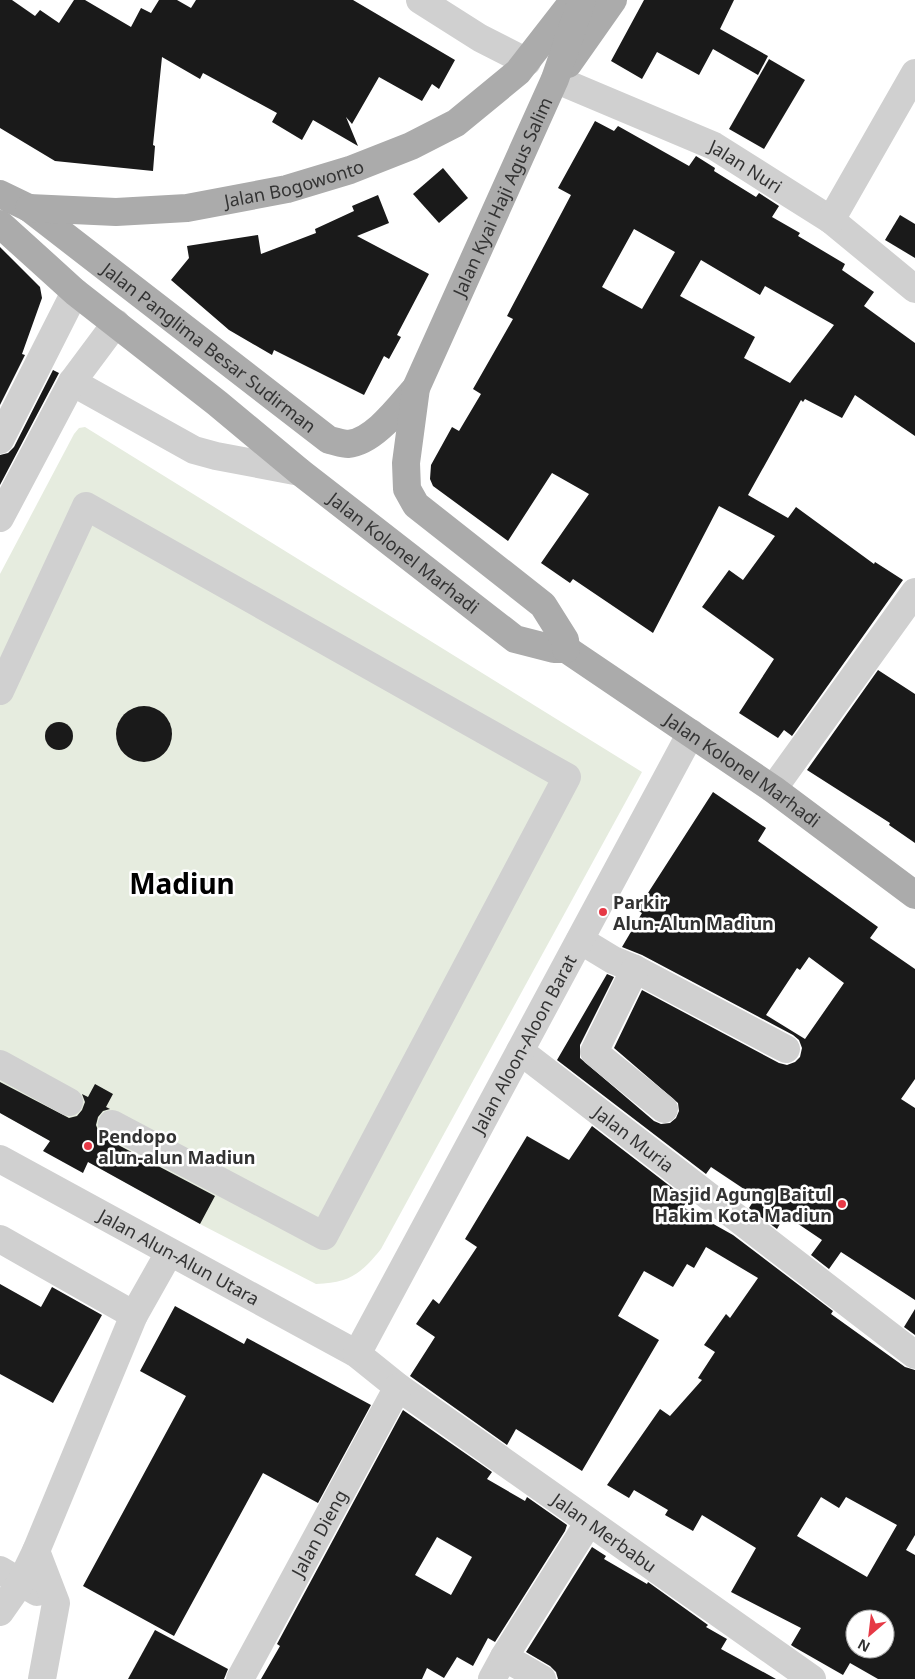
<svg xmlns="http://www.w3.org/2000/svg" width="915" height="1679" font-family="'Noto Sans',sans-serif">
  <rect width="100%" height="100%" fill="#fff"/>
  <!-- green -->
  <path fill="#e6ecdf" d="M85 427 642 772 381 1249C361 1274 349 1283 316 1284L200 1224 0 1113V574L74 434 79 428Z"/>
  <!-- building -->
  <g fill="#1a1a1a" fill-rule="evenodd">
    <polygon points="0,0 12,0 35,16 40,10 59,23 74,0 85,0 131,27 141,8 151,13 159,0 177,0 191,8 196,0 353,0 455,60 439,89 432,84 422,101 379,77 352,124 346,117 358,146 313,120 302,140 272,122 277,113 203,73 200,79 162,57 153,145 155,146 153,171 55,161 0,128"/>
    <polygon points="644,0 734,0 720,29 768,56 758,75 713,49 699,75 657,52 642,79 611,61"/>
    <polygon points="769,59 805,80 764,149 729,129"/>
    <path d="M595 121 614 131 618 126 689 166 696 156 715 168 714 171 756 197 759 193 779 206 772 217 800 233 798 236 845 264 842 270 874 292 864 306 915 343V436L855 395 842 418 805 399 803 402 801 400 748 495 788 518 796 507 874 564 875 562 903 580 792 736 784 730 778 738 739 713 774 659 702 607 729 570 743 580 775 536 719 506 653 633 573 579 570 583 541 563 589 494 552 473 508 541 433 486 430 479 431 465 452 427 459 431 481 394 473 389 513 319 507 316 571 195 558 188ZM634 229 675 252 642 309 602 287ZM701 260 760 295 765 286 834 325 790 383 744 358 755 337 680 296Z"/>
    <polygon points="443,168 468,198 439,223 413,194"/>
    <polygon points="378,195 389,223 357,236 429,274 397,335 401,337 389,359 384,356 364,395 274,350 272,355 229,330 171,280 189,258 187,246 258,235 261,254 316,233 315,229 354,211 352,206"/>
    <polygon points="900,215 915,224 915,258 885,240"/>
    <polygon points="0,247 40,287 42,298 22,354 25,355 0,405"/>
    <polygon points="53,370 59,373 0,485 0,455 8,453 14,447"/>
    <polygon points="878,670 915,694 915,843 889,825 890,823 807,770"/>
    <circle cx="144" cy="734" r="28"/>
    <circle cx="59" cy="736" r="14"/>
    <path d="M713 792 766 828 758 841 878 927 870 938 915 969V1079L901 1099 915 1108V1300L841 1252 829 1269 811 1255 822 1240 785 1215 777 1229 749 1208 756 1197 711 1167 706 1174 557 1060 607 974 614 977 580 1045V1058L654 1121 661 1124 670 1123 676 1118 679 1111 678 1103 614 1048 642 990 779 1063 787 1065 795 1062 800 1057 802 1048 799 1040 793 1035 642 955 622 947 642 913 637 910ZM809 957 844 983 805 1039 766 1015 797 968 800 970Z"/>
    <polygon points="0,1082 69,1118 77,1116 82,1110 85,1102 82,1094 88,1097 95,1084 113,1094 106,1107 110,1109 103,1111 98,1117 96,1125 99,1133 105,1138 215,1196 200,1224 88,1162 83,1173 43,1151 50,1141 0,1113"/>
    <path d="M592 1126 688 1200 683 1207 733 1235 833 1311 831 1314 905 1367 915 1370V1535L906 1550 915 1555V1679H878L850 1663 843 1675 794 1647 791 1645 801 1628 731 1592 756 1548 702 1515 693 1531 665 1515 668 1510 634 1490 629 1498 607 1485 660 1409 670 1416 702 1380 698 1378 715 1352 704 1345 726 1314 730 1318 758 1278 706 1247 694 1268 687 1264 673 1287 644 1271 618 1316 659 1340 582 1471 516 1429 507 1445 410 1376 435 1337 416 1324 433 1299 439 1304 477 1247 465 1239 527 1136 569 1160ZM821 1497 839 1508 846 1497 897 1525 867 1577 797 1536ZM855 1619H885V1649H855Z"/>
    <polygon points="0,1284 41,1307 52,1287 102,1315 53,1403 0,1374"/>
    <polygon points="175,1306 244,1344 247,1338 371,1405 318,1503 263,1473 174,1636 83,1586 186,1396 140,1371"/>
    <polygon points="915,1309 915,1335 904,1327"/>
    <path d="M403 1410 492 1472 487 1479 525 1501 527 1497 567 1525 565 1531 495 1642 488 1638 473 1666 457 1657 444 1678 427 1668 422 1679H261L280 1646 277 1644ZM437 1537 472 1557 451 1595 415 1575Z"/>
    <polygon points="592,1547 606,1556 604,1559 647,1584 648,1582 708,1625 706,1627 727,1639 721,1649 776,1679 558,1679 556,1672 550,1666 526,1652"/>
    <polygon points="155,1630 228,1669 224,1679 128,1679"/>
  </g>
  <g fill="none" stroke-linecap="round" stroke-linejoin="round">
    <!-- minor -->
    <g stroke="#d0d0d0" stroke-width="28">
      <polyline points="420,0 480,38 527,62"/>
      <path id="s1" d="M555 79 714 146 831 220 915 289"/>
      <polyline points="831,220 915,73"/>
      <polyline points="72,382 194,450 216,456 300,472"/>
      <polyline points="0,440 75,292"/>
      <polyline points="0,518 72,382 116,323"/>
      <polyline points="0,691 86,506 567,777 324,1236 112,1124"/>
      <polyline points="773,789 915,592"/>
      <polyline points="580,940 613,960 635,969 786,1049"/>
      <polyline points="635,969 594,1052 664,1109"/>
      <path id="s2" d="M520 1051 915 1355"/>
      <polyline points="0,1064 69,1102"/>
      <path id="s3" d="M0 1159 357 1354 398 1387 812 1679"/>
      <polyline points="0,1239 134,1315"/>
      <path id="s4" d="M357 1354 691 733"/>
      <polyline points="36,1551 134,1315 169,1253"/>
      <polyline points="0,1570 37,1592"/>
      <polyline points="0,1612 21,1582 36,1551 56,1603 42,1679"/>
      <path id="s5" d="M240 1679 398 1387"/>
      <polyline points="492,1679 504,1657"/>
      <polyline points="542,1679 504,1657 589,1522"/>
    </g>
    <!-- major -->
    <g stroke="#ababab" stroke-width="28">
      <polyline points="568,64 613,0"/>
      <path id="s6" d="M0 194 29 208 329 440C335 441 342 444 348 444 374 442 400 406 416 388"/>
      <path id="s7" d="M29 208 116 212 187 208 287 189 350 170 411 146 456 123 518 72 574 0"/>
      <path id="s8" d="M0 224 75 292 217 403 300 472 515 639 554 649H566L773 789 915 895"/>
      <path id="s9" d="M566 649 565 640 543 605 416 505 407 489 406 463 416 388 555 79 582 0"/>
    </g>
  </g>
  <!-- markers -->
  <g fill="#e63946" stroke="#fff" stroke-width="2">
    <circle cx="603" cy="912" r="5"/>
    <circle cx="88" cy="1146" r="5"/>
    <circle cx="842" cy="1204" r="5"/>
  </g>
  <g text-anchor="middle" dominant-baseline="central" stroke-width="5" stroke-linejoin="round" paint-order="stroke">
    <!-- street labels -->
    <g font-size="18" fill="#333" stroke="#fff">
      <text stroke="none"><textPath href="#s1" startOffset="210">Jalan Nuri</textPath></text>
      <text stroke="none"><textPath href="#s7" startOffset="268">Jalan Bogowonto</textPath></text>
      <text stroke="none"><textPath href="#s9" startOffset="542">Jalan Kyai Haji Agus Salim</textPath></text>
      <text stroke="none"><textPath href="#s6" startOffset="260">Jalan Panglima Besar Sudirman</textPath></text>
      <text stroke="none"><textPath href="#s8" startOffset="521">Jalan Kolonel Marhadi</textPath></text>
      <text stroke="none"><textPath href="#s8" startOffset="928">Jalan Kolonel Marhadi</textPath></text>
      <text stroke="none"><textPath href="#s4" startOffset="352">Jalan Aloon-Aloon Barat</textPath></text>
      <text stroke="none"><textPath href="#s2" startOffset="144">Jalan Muria</textPath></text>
      <text stroke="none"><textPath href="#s3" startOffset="204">Jalan Alun-Alun Utara</textPath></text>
      <text stroke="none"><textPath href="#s5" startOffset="166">Jalan Dieng</textPath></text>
      <text stroke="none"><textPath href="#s3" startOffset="712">Jalan Merbabu</textPath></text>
    </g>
    <!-- poi labels -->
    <g font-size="18" font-weight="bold" fill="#333" stroke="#fff" text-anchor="start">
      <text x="613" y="902">Parkir<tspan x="613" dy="21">Alun-Alun Madiun</tspan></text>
      <text x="98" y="1136">Pendopo<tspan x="98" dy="21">alun-alun Madiun</tspan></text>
      <text x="832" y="1194" text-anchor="end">Masjid Agung Baitul<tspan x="832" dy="21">Hakim Kota Madiun</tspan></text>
    </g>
    <!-- town labels -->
    <g font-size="28" font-weight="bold" fill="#000" stroke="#fff">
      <text x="182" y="883">Madiun</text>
    </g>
  </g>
  <!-- north arrow -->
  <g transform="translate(870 1634) rotate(208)"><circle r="24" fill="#ffffff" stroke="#adadad"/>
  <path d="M0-4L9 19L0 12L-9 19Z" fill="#e63946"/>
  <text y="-8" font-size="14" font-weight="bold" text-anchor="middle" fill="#333333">N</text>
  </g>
</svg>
